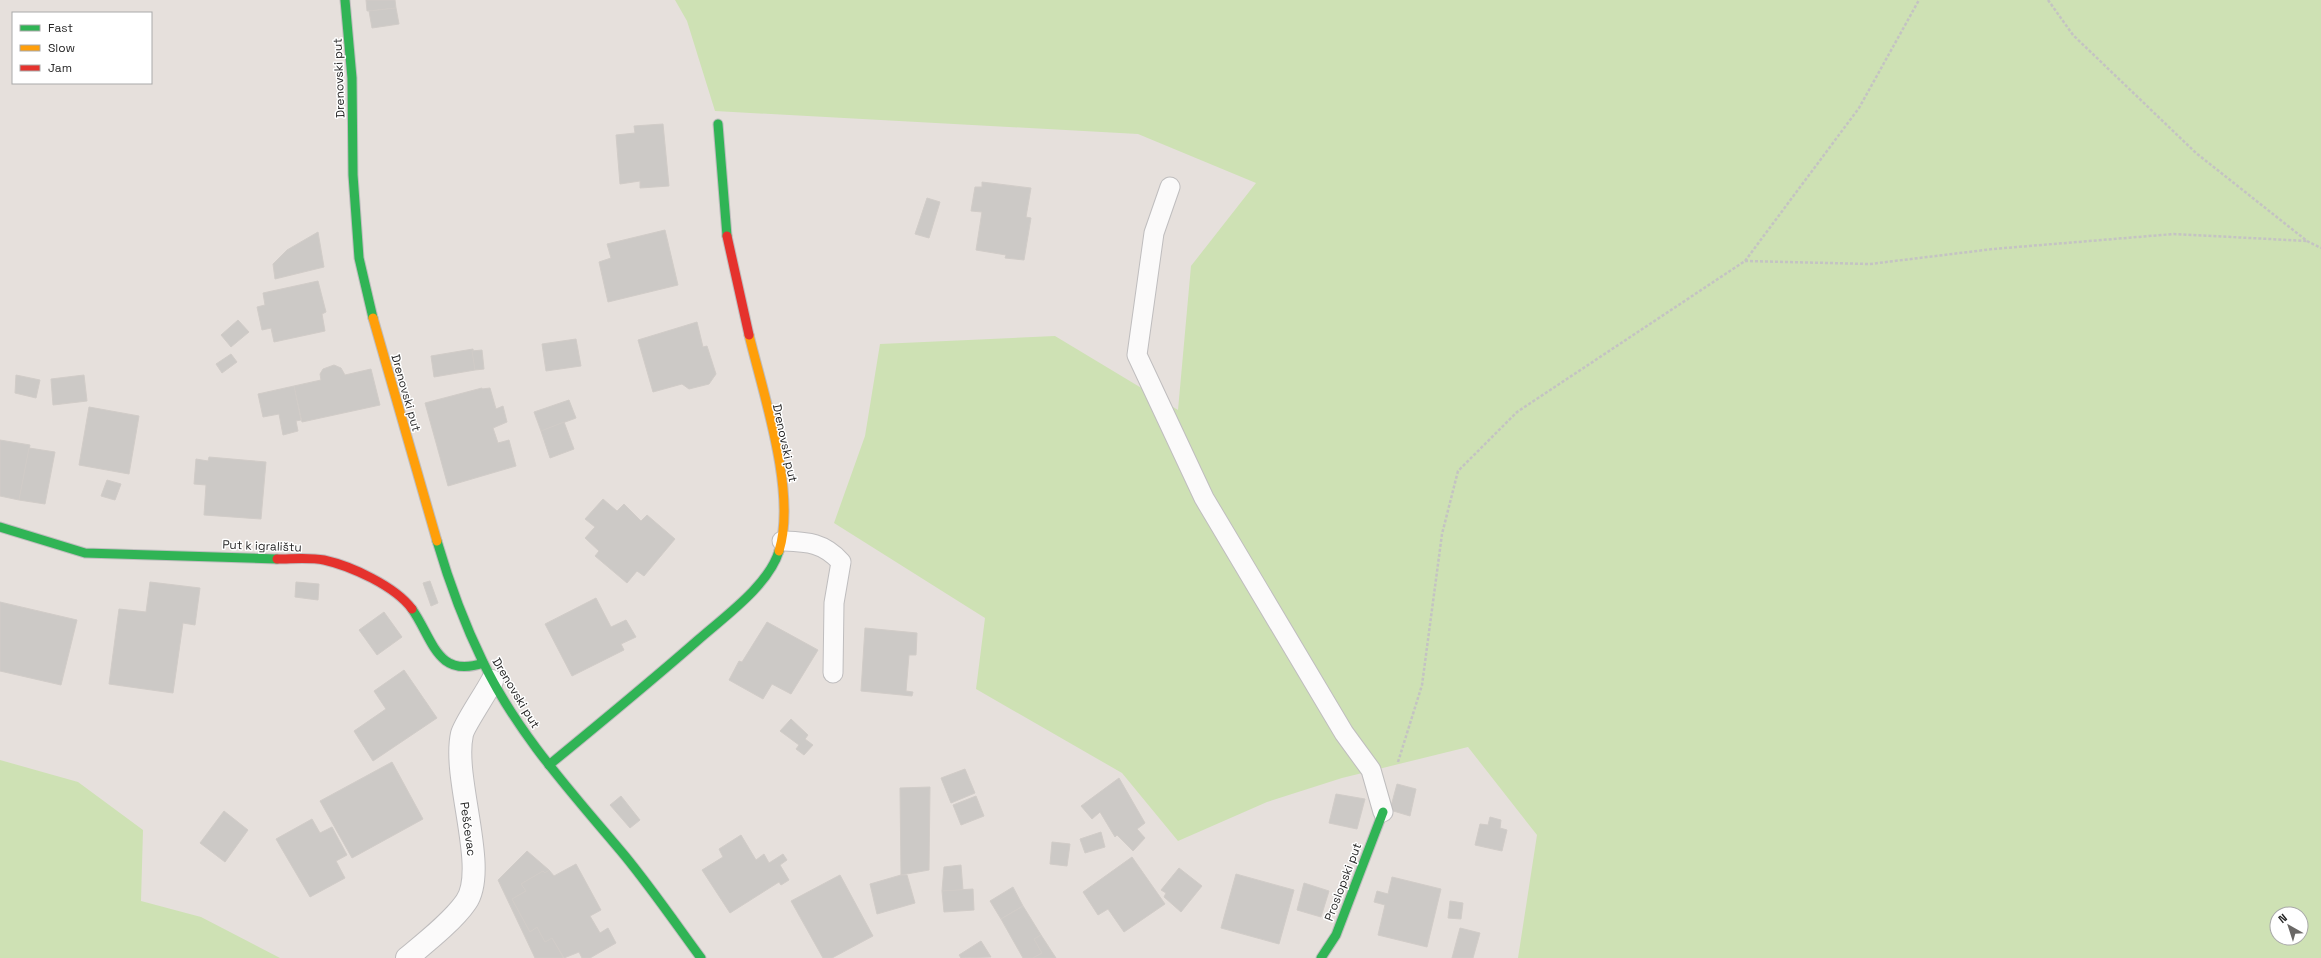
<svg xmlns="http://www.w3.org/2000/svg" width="2321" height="958" font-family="'Space Grotesk',sans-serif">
  <rect width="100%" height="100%" fill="#e6e0dc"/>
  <!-- green -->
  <g fill="#cee1b4" fill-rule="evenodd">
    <path d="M675 0H2321V958H1518L1537 835 1468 747 1342 778 1267 802 1178 841 1122 773 976 689 985 618 834 523 865 436 880 344 1055 336 1178 410 1191 266 1256 183 1138 134 715 111 687 21ZM2277 914H2301V938H2277Z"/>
    <polygon points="0,760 78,782 143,830 141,901 201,917 280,958 0,958"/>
  </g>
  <!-- building -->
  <g fill="#ccc9c6" stroke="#d1ccc8">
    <polygon points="366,0 395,0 396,8 367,11"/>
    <polygon points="396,8 399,24 372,28 369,11"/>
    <polygon points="663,124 669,186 640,188 640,181 620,184 616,135 635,133 634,126"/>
    <polygon points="982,182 1031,188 1026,217 1031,218 1024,260 1005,258 1006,255 976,250 982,212 971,211 975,187 982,187"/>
    <polygon points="927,198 940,202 929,238 915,234"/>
    <polygon points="665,230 678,285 608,302 599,262 611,258 607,244"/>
    <polygon points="318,232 324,267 275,279 273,264 287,250"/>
    <polygon points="318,281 326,312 322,314 325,331 274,342 271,328 262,330 257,307 265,305 263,293"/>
    <polygon points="238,320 249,332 231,347 221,335"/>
    <polygon points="697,322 703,347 707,346 716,374 709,384 689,389 682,384 653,392 638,340"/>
    <polygon points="576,339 581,366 546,371 542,344"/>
    <polygon points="473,349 475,370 434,377 431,356"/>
    <polygon points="482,350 484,369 475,370 472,351"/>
    <polygon points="231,354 237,362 222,373 216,364"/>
    <polygon points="334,365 341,368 345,375 371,369 380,405 302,422 294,386 321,380 320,374 323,369"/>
    <polygon points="16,375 40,380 36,398 15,393"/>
    <polygon points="84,375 87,401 53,405 51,379"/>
    <polygon points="294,386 301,420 296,421 298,431 283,435 279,414 263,417 258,394"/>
    <polygon points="482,388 482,389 490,388 496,409 503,406 507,422 493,428 498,443 509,440 516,466 448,486 425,403"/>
    <polygon points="569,400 576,418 541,431 534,412"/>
    <polygon points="89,407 139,416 129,474 79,465"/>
    <polygon points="564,422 574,449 550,458 541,431"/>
    <polygon points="0,440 30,445 19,500 0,496"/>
    <polygon points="29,448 55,452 45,504 19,500"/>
    <polygon points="209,457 266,462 261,519 204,515 206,485 194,484 196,459 208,461"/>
    <polygon points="107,480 121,484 115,500 101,496"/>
    <polygon points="603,499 617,511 624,504 641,521 647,515 675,539 644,576 637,571 627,583 595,556 599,551 585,538 595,527 585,519"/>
    <polygon points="430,581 438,603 431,606 423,583"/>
    <polygon points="150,582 200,588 195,625 183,623 173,693 109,684 119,609 146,612"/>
    <polygon points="296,582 319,584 318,600 295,597"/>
    <polygon points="596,598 611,627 626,620 636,637 621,644 624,650 572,676 545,624"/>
    <polygon points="0,602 77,620 61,685 0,671"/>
    <polygon points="384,612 402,637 377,655 359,630"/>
    <polygon points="767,622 818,650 791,694 772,684 763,699 729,680 739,661 742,662"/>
    <polygon points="865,628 917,633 916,655 909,655 906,691 913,692 912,696 861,691"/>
    <polygon points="404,670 437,718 373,761 354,731 386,709 374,691"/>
    <polygon points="791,719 808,735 805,739 813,745 804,755 796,749 799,745 780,731"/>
    <polygon points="392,762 423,819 352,858 320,801"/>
    <polygon points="965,769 975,793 951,803 941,778"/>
    <polygon points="1119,778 1145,823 1137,829 1145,838 1133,851 1117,835 1115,837 1100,812 1092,819 1081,806"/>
    <polygon points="1397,784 1416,789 1410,816 1390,810"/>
    <polygon points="930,787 929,870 901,875 900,788"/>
    <polygon points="1336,794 1365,799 1357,829 1329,823"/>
    <polygon points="621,796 640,820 630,828 610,805"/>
    <polygon points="976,796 984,816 961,825 953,805"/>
    <polygon points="224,811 248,830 225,862 200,843"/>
    <polygon points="1490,817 1501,820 1500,828 1507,830 1502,851 1475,845 1480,824 1488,825"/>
    <polygon points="312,819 320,833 332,827 347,855 336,861 345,878 310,897 276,839"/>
    <polygon points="1101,832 1105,847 1085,853 1080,839"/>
    <polygon points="741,835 756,860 764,854 769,863 783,854 787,860 780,865 789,880 781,885 779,882 730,913 702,870 723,857 719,849"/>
    <polygon points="1052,842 1070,844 1067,866 1050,864"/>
    <polygon points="527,851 549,870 545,873 543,871 521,884 526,891 512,899 530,932 537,927 545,942 552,938 563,957 562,958 535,958 498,880"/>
    <polygon points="1132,857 1165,904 1124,932 1108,909 1098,915 1083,892"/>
    <polygon points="576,864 601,910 590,916 600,933 608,928 616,943 590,958 582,958 579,952 564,958 552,938 545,942 537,927 530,932 512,899 526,891 521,884 543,871 545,873 549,870 554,876"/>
    <polygon points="961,865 963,890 942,891 944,867"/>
    <polygon points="1179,868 1202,886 1181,912 1164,897 1166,893 1161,890"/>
    <polygon points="1236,874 1294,890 1279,944 1221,928"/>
    <polygon points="840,875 873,936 832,958 823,958 791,901"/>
    <polygon points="901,875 907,875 915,903 877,914 870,884"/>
    <polygon points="1392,877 1441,889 1427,947 1378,935 1385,905 1374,902 1377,891 1388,894"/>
    <polygon points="1304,883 1329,891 1321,917 1297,910"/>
    <polygon points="1013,887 1023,906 1001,919 990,901"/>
    <polygon points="973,889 974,910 944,912 942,891"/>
    <polygon points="1450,901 1463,903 1461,919 1448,918"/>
    <polygon points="1023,906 1041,935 1034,939 1042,953 1033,958 1023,958 1001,919"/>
    <polygon points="1460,928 1480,933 1473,958 1452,958"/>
    <polygon points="1041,935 1056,958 1033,958 1042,953 1034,939"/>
    <polygon points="981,941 991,957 961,958 959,955"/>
  </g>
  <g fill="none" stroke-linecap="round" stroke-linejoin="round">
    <!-- lane casing -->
    <g stroke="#bfbdbe" stroke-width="21">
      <g id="lane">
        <polyline points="1170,187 1154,233 1137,355 1204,498 1344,733 1371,770 1383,812"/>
        <path d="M782 541C807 542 823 542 841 562L834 603 833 673"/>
      </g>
    </g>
    <!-- street casing -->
    <g stroke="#bfbdbe" stroke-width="24">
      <path id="street" d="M407 958C425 943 453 921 466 902 489 869 452 778 462 734 464 725 486 693 492 681"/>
    </g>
    <!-- fast casing -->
    <g stroke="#bfbdbe" stroke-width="11">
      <g id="fast">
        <polyline points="345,0 352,78 353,175 359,258 373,318"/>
        <polyline points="718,124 727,236"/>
        <polyline points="0,527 85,553 277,559"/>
        <path d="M437 541C449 582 464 623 483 662 518 735 574 795 625 856 652 889 676 924 701 958"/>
        <path d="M412 609C433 639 437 679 483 663"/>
        <path d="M549 765C599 724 649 683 698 640 724 617 769 585 779 551"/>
        <polyline points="1321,958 1336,935 1383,812"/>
      </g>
    </g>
    <!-- slow casing -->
    <g stroke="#bfbdbe" stroke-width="11">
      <g id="slow">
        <polyline points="373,318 437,541"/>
        <path d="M749 335C763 393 797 493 779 551"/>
      </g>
    </g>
    <!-- jam casing -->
    <g stroke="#bfbdbe" stroke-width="11">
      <g id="jam">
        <polyline points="727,236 749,335"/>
        <path d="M277 559C292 559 309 557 324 560 351 566 395 586 412 609"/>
      </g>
    </g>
    <!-- path -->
    <g stroke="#c4c3c3" stroke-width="2.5" stroke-dasharray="3 2" stroke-linecap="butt">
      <polyline points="2048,0 2073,35 2196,153 2307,241 2321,248"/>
      <polyline points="1745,261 1870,264 1993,249 2174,234 2307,241"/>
      <polyline points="1398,762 1422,685 1442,534 1458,471 1517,412 1745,261 1859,108 1919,0"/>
    </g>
    <!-- lane -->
    <use href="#lane" stroke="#fbfafa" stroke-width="19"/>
    <!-- street -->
    <use href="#street" stroke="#fbfafa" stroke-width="22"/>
    <!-- fast -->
    <use href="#fast" stroke="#30b455" stroke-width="9"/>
    <!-- slow -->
    <use href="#slow" stroke="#ff9f0a" stroke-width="9"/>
    <!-- jam -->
    <use href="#jam" stroke="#e5322d" stroke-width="9"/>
  </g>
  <g text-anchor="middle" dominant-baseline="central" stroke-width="3" stroke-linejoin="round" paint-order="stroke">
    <!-- street labels -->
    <g font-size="12" fill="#272727" stroke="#fff">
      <text transform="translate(339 78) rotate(-92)">Drenovski put</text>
      <text transform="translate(406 393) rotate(74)">Drenovski put</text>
      <text transform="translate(785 443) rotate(78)">Drenovski put</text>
      <text transform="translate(262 546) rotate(2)">Put k igralištu</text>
      <text transform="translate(516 693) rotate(59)">Drenovski put</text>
      <text transform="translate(468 829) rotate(82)">Pešćevac</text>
      <text transform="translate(1343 882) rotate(-69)">Proslopski put</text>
    </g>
  </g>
  <!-- legend -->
  <rect x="12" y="12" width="140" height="72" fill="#ffffff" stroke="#a9a9a9"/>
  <rect x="20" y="25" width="20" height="6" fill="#30b455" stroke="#a9a9a9"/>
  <text x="48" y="32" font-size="12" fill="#272727">Fast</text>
  <rect x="20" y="45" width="20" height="6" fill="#ff9f0a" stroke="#a9a9a9"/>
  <text x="48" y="52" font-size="12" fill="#272727">Slow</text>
  <rect x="20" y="65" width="20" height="6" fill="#e5322d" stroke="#a9a9a9"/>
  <text x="48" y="72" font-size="12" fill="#272727">Jam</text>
  <!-- north arrow -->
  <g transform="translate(2289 926) rotate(321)"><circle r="19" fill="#ffffff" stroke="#a9a9a9"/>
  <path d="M0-3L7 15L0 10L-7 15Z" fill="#6a6866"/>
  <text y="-6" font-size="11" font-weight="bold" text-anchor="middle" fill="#272727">N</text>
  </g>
</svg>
